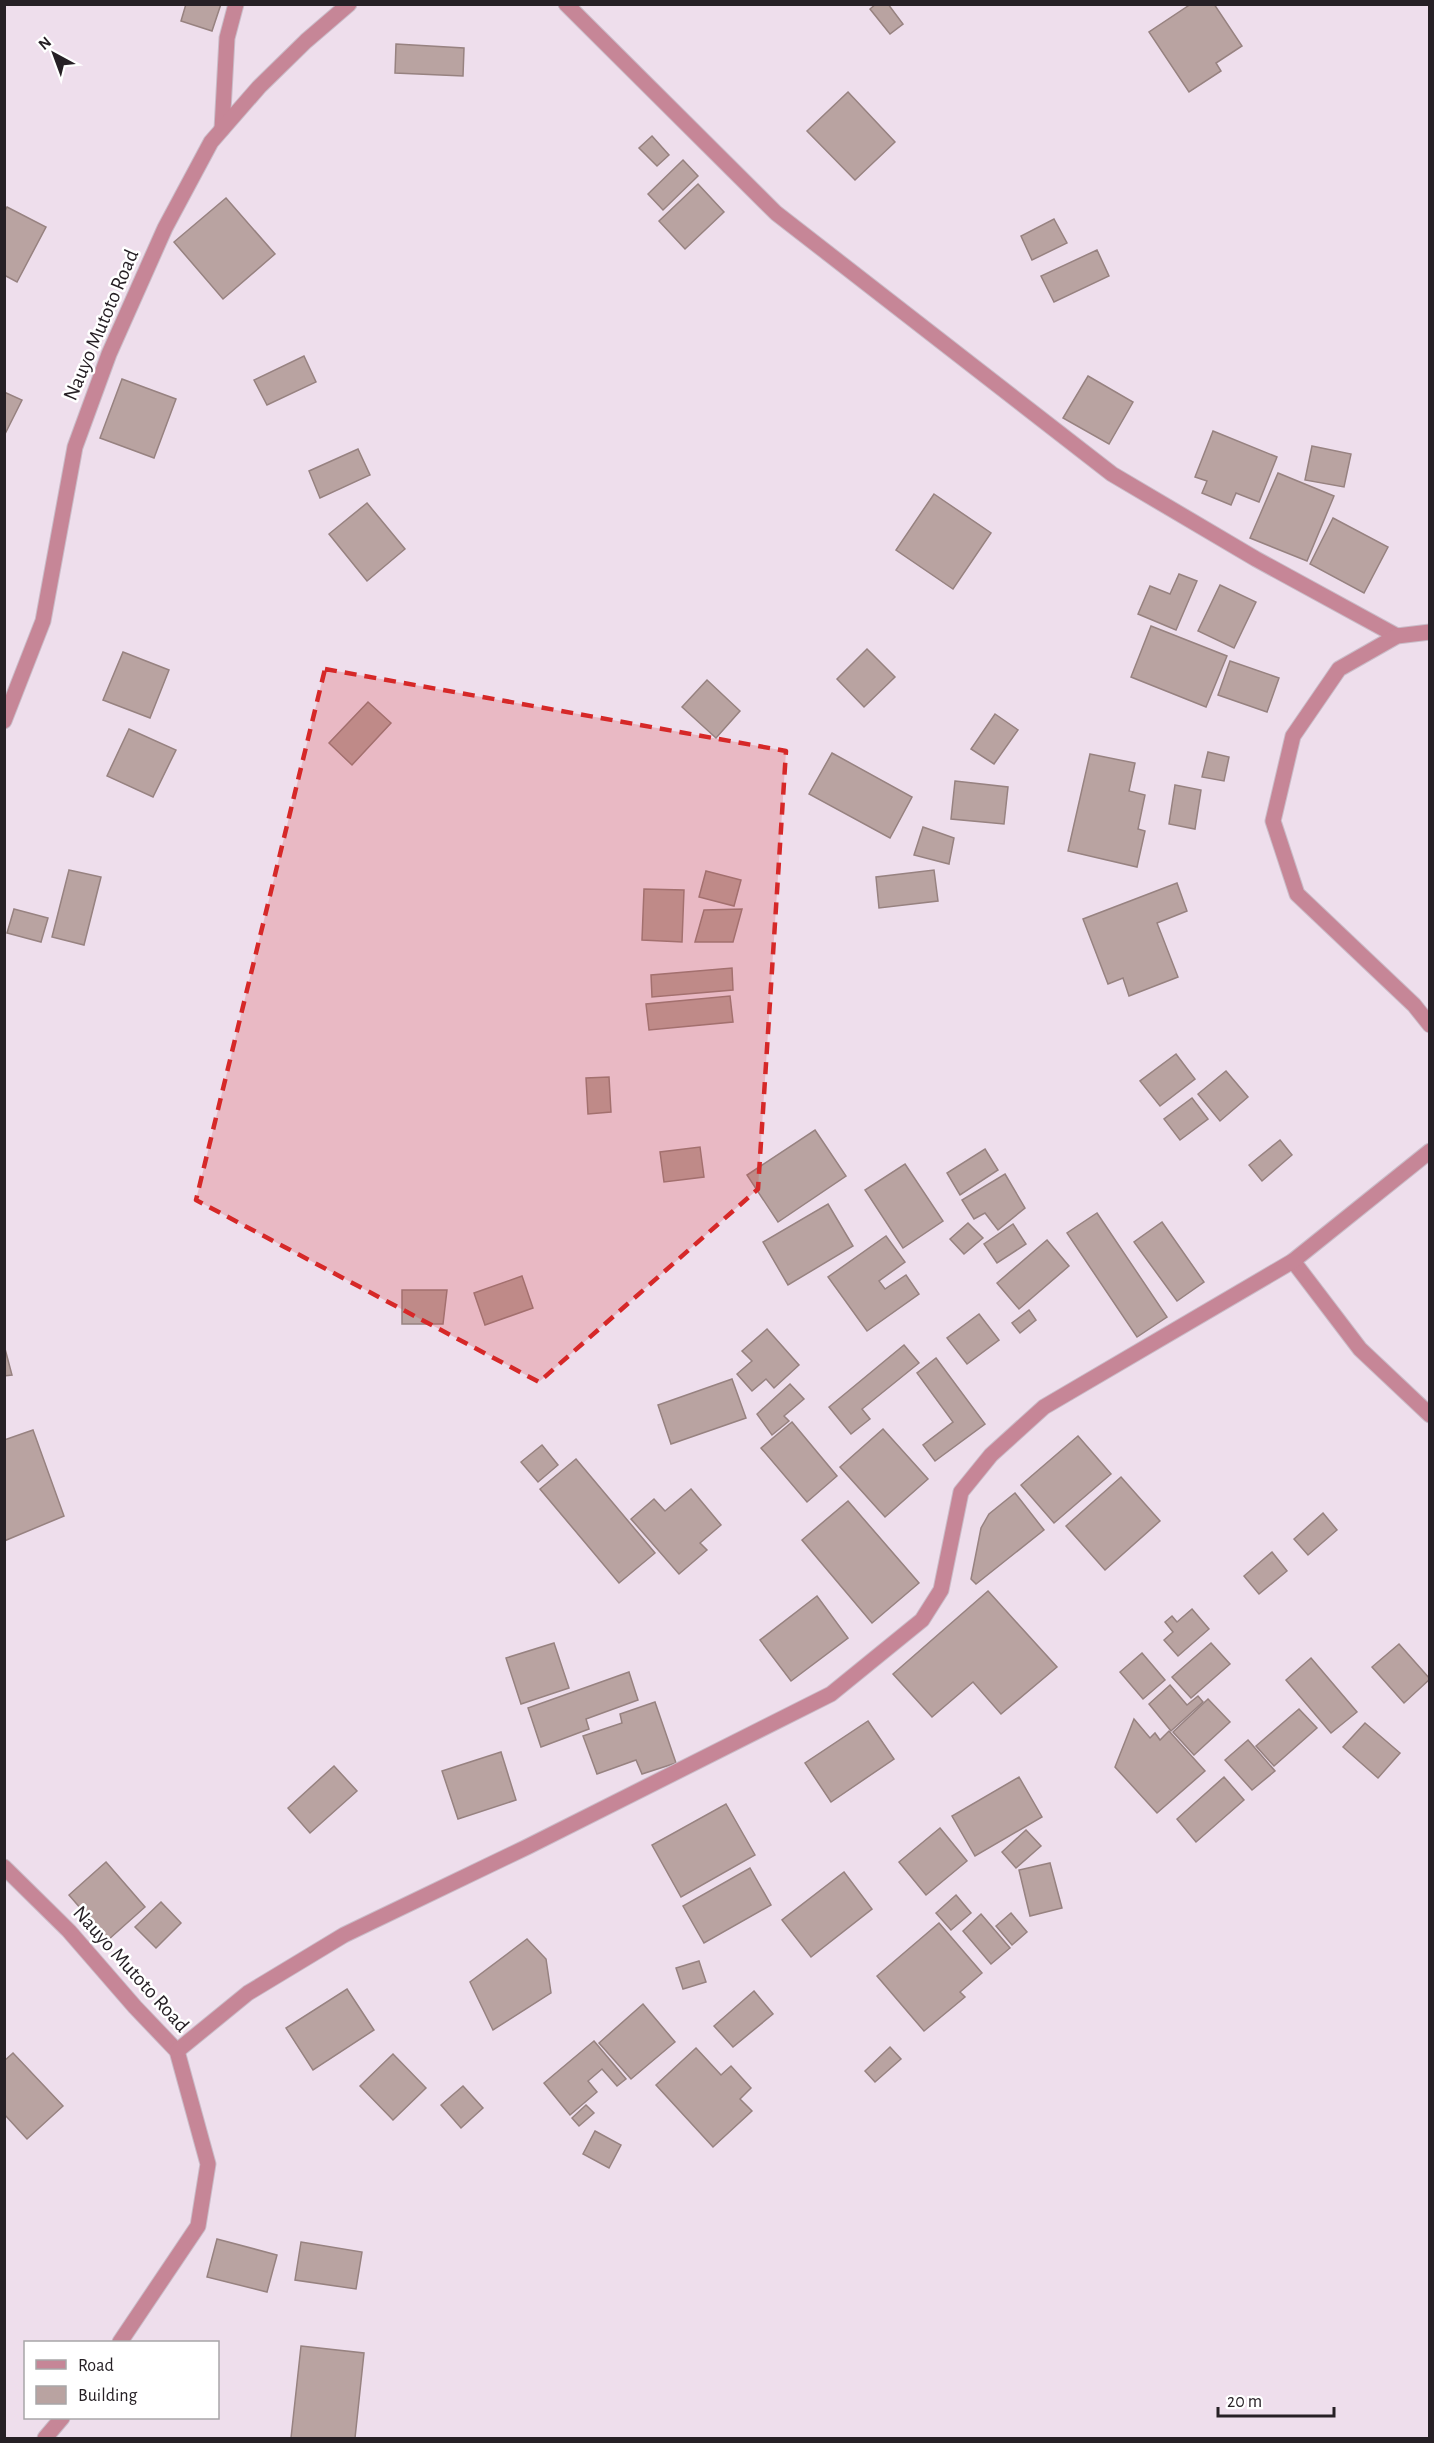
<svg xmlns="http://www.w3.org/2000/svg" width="1434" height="2443" font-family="'Alegreya Sans',sans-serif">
  <rect width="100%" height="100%" fill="#eedeec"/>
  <!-- building -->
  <g fill="#b9a3a1" stroke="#978280" stroke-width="1.5">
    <polygon points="186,4 221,4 212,31 181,21"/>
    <polygon points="876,4 888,4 903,24 890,34 870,9"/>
    <polygon points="1191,4 1214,4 1242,46 1216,63 1221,71 1189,92 1149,32"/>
    <polygon points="396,44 464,48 463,76 395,73"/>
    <polygon points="848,92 895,142 855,180 807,131"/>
    <polygon points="652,136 669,155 657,166 639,148"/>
    <polygon points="683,160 698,176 663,210 648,194"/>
    <polygon points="698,184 724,212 685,249 659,221"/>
    <polygon points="226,198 275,254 223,299 174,242"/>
    <polygon points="7,207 46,227 17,282 4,275 4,213"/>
    <polygon points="1054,219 1067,243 1032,260 1021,236"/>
    <polygon points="1097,250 1109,276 1054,302 1041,276"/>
    <polygon points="304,356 316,382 267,405 254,380"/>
    <polygon points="1088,376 1133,402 1109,444 1063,418"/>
    <polygon points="122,379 176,399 154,458 100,438"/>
    <polygon points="4,392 22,400 4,436"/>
    <polygon points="1213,431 1277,457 1259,502 1236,493 1231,505 1202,493 1207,481 1195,477"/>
    <polygon points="1312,446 1351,454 1344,487 1305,480"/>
    <polygon points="358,449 370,475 320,498 309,471"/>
    <polygon points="1278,473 1334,496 1307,561 1250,538"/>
    <polygon points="934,494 991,533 953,589 896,550"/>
    <polygon points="367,503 405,549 367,581 329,534"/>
    <polygon points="1333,518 1388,547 1364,593 1310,564"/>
    <polygon points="1179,574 1197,581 1176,630 1138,614 1150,586 1170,594"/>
    <polygon points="1220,585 1256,602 1234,648 1198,631"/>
    <polygon points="1151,626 1227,656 1206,707 1131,677"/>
    <polygon points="867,649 895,677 864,707 837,679"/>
    <polygon points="123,652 169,670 150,718 103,700"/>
    <polygon points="1230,661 1279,678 1267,712 1218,695"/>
    <polygon points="707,680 740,711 716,738 682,707"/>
    <polygon points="368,702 391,723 352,765 329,743"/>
    <polygon points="995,714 1018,730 994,764 971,749"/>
    <polygon points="129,729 176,750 153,797 107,776"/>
    <polygon points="1208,752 1229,757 1224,781 1202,777"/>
    <polygon points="832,753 912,797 890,838 809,794"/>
    <polygon points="1090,754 1135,763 1129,791 1145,795 1138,829 1145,831 1137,867 1068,851"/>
    <polygon points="955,781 1008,787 1004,824 951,819"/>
    <polygon points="1175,785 1201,790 1195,829 1169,824"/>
    <polygon points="923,827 954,838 949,864 914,855"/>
    <polygon points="69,870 101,877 84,945 52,937"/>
    <polygon points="934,870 938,901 879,908 876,877"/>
    <polygon points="706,871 741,880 734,906 699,897"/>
    <polygon points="1177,883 1187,911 1157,923 1178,977 1129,996 1123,978 1108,984 1083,919"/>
    <polygon points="644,889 684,890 682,942 642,940"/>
    <polygon points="14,909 48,918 41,942 7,933"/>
    <polygon points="742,909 733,942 695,942 704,910"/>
    <polygon points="732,968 733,990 652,997 651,975"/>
    <polygon points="730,996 733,1022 649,1030 646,1004"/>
    <polygon points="1176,1054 1195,1079 1160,1106 1140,1081"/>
    <polygon points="1226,1071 1248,1097 1220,1121 1198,1094"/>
    <polygon points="609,1077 611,1112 588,1114 586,1078"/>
    <polygon points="1192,1098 1208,1119 1180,1140 1164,1119"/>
    <polygon points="815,1130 846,1176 778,1222 747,1175"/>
    <polygon points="1280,1140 1292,1155 1262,1181 1249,1165"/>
    <polygon points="700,1147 704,1177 664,1182 660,1152"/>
    <polygon points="985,1149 998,1170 960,1195 947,1173"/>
    <polygon points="905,1164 943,1221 903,1248 865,1190"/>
    <polygon points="1005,1174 1025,1208 998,1230 985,1213 974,1219 962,1200"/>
    <polygon points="828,1204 853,1246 788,1285 763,1242"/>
    <polygon points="1097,1213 1167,1317 1137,1337 1067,1233"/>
    <polygon points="1162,1222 1204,1282 1177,1301 1134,1242"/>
    <polygon points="968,1223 983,1238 964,1254 950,1239"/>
    <polygon points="1013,1224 1026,1244 997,1263 984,1244"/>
    <polygon points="886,1236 905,1262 879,1281 885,1289 906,1275 919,1294 867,1331 828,1277"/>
    <polygon points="1047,1240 1069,1266 1019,1309 997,1283"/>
    <polygon points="522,1276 533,1308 485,1325 474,1293"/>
    <polygon points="402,1290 447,1290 443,1324 402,1324"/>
    <polygon points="1029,1310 1036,1320 1020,1333 1012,1323"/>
    <polygon points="979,1314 999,1340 967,1364 947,1338"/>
    <polygon points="767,1329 799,1365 774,1388 766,1379 752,1391 737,1374 752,1361 742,1351"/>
    <polygon points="4,1345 12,1375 4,1376"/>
    <polygon points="904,1345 919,1363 862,1409 870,1419 851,1434 829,1407"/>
    <polygon points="936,1358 985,1424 935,1461 923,1445 953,1422 917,1373"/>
    <polygon points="732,1379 746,1418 671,1444 658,1405"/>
    <polygon points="790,1384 804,1399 784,1416 789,1421 772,1435 757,1414"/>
    <polygon points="792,1422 837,1476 807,1502 761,1448"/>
    <polygon points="883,1429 928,1479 885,1517 840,1467"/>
    <polygon points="33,1430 64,1516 4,1541 4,1440"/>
    <polygon points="1078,1436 1111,1474 1054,1523 1021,1485"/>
    <polygon points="542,1445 558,1465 538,1482 521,1462"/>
    <polygon points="576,1459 655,1553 619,1583 540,1489"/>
    <polygon points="1121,1477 1160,1521 1105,1570 1066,1526"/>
    <polygon points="691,1489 721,1525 700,1543 707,1550 679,1574 631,1519 654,1499 665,1511"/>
    <polygon points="1015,1493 1044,1530 976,1584 971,1579 981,1528 989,1514"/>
    <polygon points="848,1501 919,1583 872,1623 802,1540"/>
    <polygon points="1323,1513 1337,1530 1308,1555 1294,1539"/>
    <polygon points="1272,1552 1287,1571 1259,1594 1244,1576"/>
    <polygon points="988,1591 1057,1667 1001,1714 973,1682 932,1717 893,1674"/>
    <polygon points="817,1596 848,1638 791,1681 760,1640"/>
    <polygon points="1192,1609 1209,1629 1178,1656 1164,1640 1173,1632 1165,1622 1172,1616 1177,1622"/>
    <polygon points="554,1643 569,1688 521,1704 506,1658"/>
    <polygon points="1211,1643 1230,1664 1191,1698 1172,1677"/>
    <polygon points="1399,1644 1430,1679 1404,1703 1372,1667"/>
    <polygon points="1142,1653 1165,1680 1143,1699 1120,1672"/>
    <polygon points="1311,1658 1357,1712 1331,1733 1286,1680"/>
    <polygon points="629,1672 638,1700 586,1719 589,1729 541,1747 528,1708"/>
    <polygon points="1170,1685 1187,1705 1198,1696 1203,1702 1171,1731 1149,1704"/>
    <polygon points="1208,1699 1230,1722 1194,1755 1173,1732"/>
    <polygon points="655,1702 676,1763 642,1774 636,1760 597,1774 583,1736 622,1723 620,1714"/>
    <polygon points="1299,1709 1317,1728 1274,1766 1256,1746"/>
    <polygon points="1134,1719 1150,1738 1155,1733 1160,1740 1169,1731 1205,1771 1157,1813 1115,1767"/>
    <polygon points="868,1721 894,1759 831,1802 805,1763"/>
    <polygon points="1365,1723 1400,1753 1378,1778 1343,1747"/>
    <polygon points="1248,1740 1275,1771 1252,1790 1225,1760"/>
    <polygon points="501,1752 516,1800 458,1819 442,1771"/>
    <polygon points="334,1766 357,1791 310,1833 288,1808"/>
    <polygon points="1019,1777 1042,1817 975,1856 952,1816"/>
    <polygon points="1224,1777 1244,1800 1196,1842 1177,1819"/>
    <polygon points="726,1804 755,1855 681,1897 652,1845"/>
    <polygon points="940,1828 967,1861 926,1895 899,1862"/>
    <polygon points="1026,1830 1041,1846 1016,1868 1002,1852"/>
    <polygon points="106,1862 145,1907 108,1940 69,1895"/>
    <polygon points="1050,1863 1062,1908 1030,1916 1019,1870"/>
    <polygon points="750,1868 771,1905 704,1943 683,1906"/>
    <polygon points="844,1872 872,1909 811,1957 782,1920"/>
    <polygon points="956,1895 971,1913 951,1930 936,1913"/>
    <polygon points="161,1902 181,1923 156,1948 135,1927"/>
    <polygon points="1011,1913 1027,1932 1012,1945 996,1926"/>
    <polygon points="981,1914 1010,1948 991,1964 963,1931"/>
    <polygon points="939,1923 982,1973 960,1992 965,1997 924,2031 877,1976"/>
    <polygon points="527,1939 546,1959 551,1993 493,2030 470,1982"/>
    <polygon points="699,1961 706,1982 683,1989 676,1968"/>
    <polygon points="347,1989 374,2030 313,2070 286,2028"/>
    <polygon points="754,1991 773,2014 733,2047 714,2026"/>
    <polygon points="643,2004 675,2042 631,2079 599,2043"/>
    <polygon points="594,2041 626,2079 617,2086 602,2069 588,2081 597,2092 570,2115 544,2083"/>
    <polygon points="890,2047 901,2059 875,2082 865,2071"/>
    <polygon points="696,2048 721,2075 731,2066 751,2088 740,2099 752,2111 713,2147 656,2085"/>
    <polygon points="13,2053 63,2106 27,2139 4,2114 4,2061"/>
    <polygon points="393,2054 426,2088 393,2120 360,2086"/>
    <polygon points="463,2086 483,2108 461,2128 441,2105"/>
    <polygon points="586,2105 594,2113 579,2126 572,2118"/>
    <polygon points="595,2131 621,2145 609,2168 583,2154"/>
    <polygon points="217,2239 277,2255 267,2292 207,2277"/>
    <polygon points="301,2242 362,2252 356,2289 295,2280"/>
    <polygon points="301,2346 364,2353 355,2438 291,2438"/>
  </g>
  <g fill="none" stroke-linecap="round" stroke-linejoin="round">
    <!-- minor casing -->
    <g stroke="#cabcc8" stroke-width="17">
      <g id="minor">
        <polyline points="566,4 776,213 1112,474 1256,559 1397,636"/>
        <polyline points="222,129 227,38 236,4"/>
        <polyline points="1430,632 1397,636 1339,669 1293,736 1273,821 1297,894 1414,1005 1430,1025"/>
        <polyline points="4,721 43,621 75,447 109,354 165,228 211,142 259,87 306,41 349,4"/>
        <polyline points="1293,1261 1360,1349 1430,1415"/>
        <polyline points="4,1867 69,1931 135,2007 177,2051 208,2164 198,2226 120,2342"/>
        <polyline points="177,2051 248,1993 344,1935 527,1847 831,1694 922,1620 941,1590 961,1492 991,1455 1044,1407 1293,1261 1430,1151"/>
        <polyline points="45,2438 62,2418"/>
      </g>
    </g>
    <!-- minor -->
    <use href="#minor" stroke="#c68697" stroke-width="15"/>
  </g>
  <!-- marked area -->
  <path fill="#d62828" fill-opacity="0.2" stroke="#d62828" stroke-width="4.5" stroke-dasharray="12 8" stroke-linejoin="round" d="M325 669 786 751 758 1189 539 1382 196 1200Z"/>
  <g text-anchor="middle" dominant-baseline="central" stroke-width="5" stroke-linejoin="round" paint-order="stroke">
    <!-- street labels -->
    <g font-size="21" fill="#262025" stroke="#fff">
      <text transform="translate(101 325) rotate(-67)">Nauyo Mutoto Road</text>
      <text transform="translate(131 1969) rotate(48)">Nauyo Mutoto Road</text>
    </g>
  </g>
  <!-- border -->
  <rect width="1434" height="2443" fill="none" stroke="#262025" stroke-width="12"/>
  <!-- legend -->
  <rect x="24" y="2341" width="195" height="78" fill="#ffffff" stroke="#a8a6a8" stroke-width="1.5"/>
  <rect x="36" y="2360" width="30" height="9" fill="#c68697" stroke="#a8a6a8" stroke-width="1.5"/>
  <text x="78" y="2371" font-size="18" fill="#262025">Road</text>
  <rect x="36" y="2386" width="30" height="18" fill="#b9a3a1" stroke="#a8a6a8" stroke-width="1.5"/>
  <text x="78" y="2401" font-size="18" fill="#262025">Building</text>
  <!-- north arrow -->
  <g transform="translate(54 54) rotate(319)" stroke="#ffffff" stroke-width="4.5" paint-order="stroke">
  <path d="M0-4.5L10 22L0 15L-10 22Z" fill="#262025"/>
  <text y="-9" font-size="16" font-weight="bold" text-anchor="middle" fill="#262025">N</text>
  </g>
  <!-- scale -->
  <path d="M1218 2407v9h116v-9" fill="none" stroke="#262025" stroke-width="3"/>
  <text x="1227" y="2407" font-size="18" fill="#262025" stroke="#ffffff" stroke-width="4.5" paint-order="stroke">20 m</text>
</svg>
